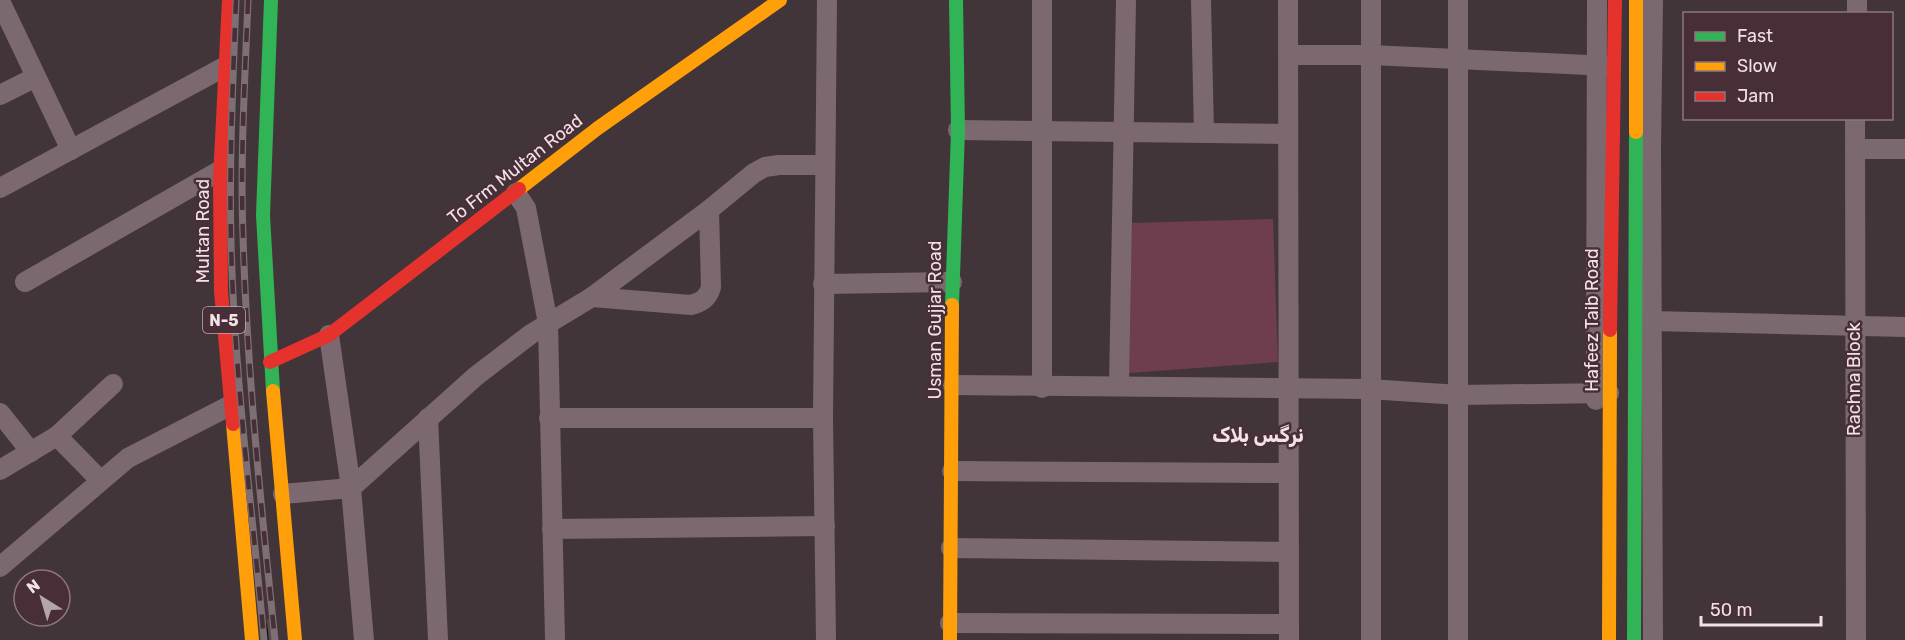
<svg xmlns="http://www.w3.org/2000/svg" width="1905" height="640" font-family="Rubik,Vazirmatn,sans-serif">
  <defs>
    <filter id="shadow"><feDropShadow dx="-4.5" dy="4.5" stdDeviation="1.5" flood-color="#0009"/></filter>
  </defs>
  <rect width="100%" height="100%" fill="#423539"/>
  <!-- green -->
  <polygon fill="#6e3e4f" points="1273,219 1278,362 1129,373 1132,223"/>
  <!-- building -->
  <polygon fill="#574c50" filter="url(#shadow)" points="267,619 276,621 278,640 269,640"/>
  <g fill="none" stroke-linecap="round" stroke-linejoin="round">
    <!-- street -->
    <g stroke="#7b696f" stroke-width="20">
      <polyline points="1201,0 1204,133"/>
      <polyline points="1288,0 1289,640"/>
      <polyline points="1371,0 1371,640"/>
      <polyline points="1653,0 1651,147 1653,640"/>
      <polyline points="0,1 71,150"/>
      <polyline points="1857,14 1857,0"/>
      <polyline points="1288,55 1371,55 1609,66"/>
      <polyline points="0,95 36,77"/>
      <polyline points="1855,118 1856,640"/>
      <polyline points="958,130 1288,134"/>
      <polyline points="1855,149 1905,149"/>
      <polyline points="0,188 226,66"/>
      <polyline points="516,193 526,208 548,323 555,640"/>
      <polyline points="25,282 221,170"/>
      <polyline points="823,284 952,282"/>
      <path d="M592 297 691 305C702 302 708 298 711 287L709 210"/>
      <polyline points="1651,321 1905,327"/>
      <polyline points="329,335 351,488 364,640"/>
      <polyline points="953,385 1369,389 1459,395 1609,393"/>
      <polyline points="1119,386 1126,0"/>
      <polyline points="1042,388 1042,0"/>
      <polyline points="1596,400 1597,0"/>
      <polyline points="0,413 31,452"/>
      <polyline points="428,418 438,640"/>
      <polyline points="549,418 823,418"/>
      <polyline points="57,436 100,480"/>
      <polyline points="0,470 57,436 113,384"/>
      <polyline points="952,471 1288,473"/>
      <polyline points="283,494 351,488 476,376 531,334 592,297 709,210 754,173 765,167 779,165 824,165"/>
      <polyline points="552,529 825,526"/>
      <polyline points="951,548 1289,552"/>
      <polyline points="0,567 128,458 231,405"/>
      <polyline points="950,623 1289,624"/>
      <polyline points="826,640 823,418 827,0"/>
      <polyline points="1458,640 1458,0"/>
    </g>
    <!-- fast -->
    <g stroke="#30b455" stroke-width="14">
      <polyline points="271,0 263,215 273,391"/>
      <polyline points="952,305 958,130 956,0"/>
      <polyline points="1634,640 1636,132"/>
    </g>
    <!-- slow -->
    <g stroke="#ff9f0a" stroke-width="14">
      <polyline points="1636,132 1636,0"/>
      <polyline points="519,189 598,128 780,0"/>
      <polyline points="273,391 295,640"/>
      <polyline points="233,424 252,640"/>
      <polyline points="950,640 952,305"/>
      <polyline points="1609,640 1610,330"/>
    </g>
    <!-- jam -->
    <g stroke="#e5322d" stroke-width="14">
      <polyline points="229,0 220,179 221,291 233,424"/>
      <polyline points="1610,330 1615,0"/>
      <polyline points="270,362 329,335 519,189"/>
    </g>
    <!-- rail casing -->
    <g stroke="#7d6f74" stroke-width="7">
      <g id="rail">
        <path d="M236 0C233 80 229 161 231 241 234 374 252 507 264 640"/>
        <path d="M248 0C245 79 240 158 243 236 247 371 261 506 275 640"/>
      </g>
    </g>
    <!-- rail -->
    <use href="#rail" stroke="#482f37" stroke-width="4.5" stroke-dasharray="14" stroke-linecap="butt"/>
  </g>
  <g text-anchor="middle" dominant-baseline="central" stroke-width="5" stroke-linejoin="round" paint-order="stroke">
    <!-- shield labels -->
    <rect fill="#482f37" stroke="#bfacb2" stroke-width="1.5" x="203" y="307" width="42" height="26" rx="4.5"/>
    <g font-size="16" font-weight="bold" fill="#f2e1e6">
      <text x="224" y="320">N-5</text>
    </g>
    <!-- street labels -->
    <g font-size="18" fill="#f2e1e6" stroke="#482f37">
      <text transform="translate(515 169) rotate(-38)">To Frm Multan Road</text>
      <text transform="translate(203 231) rotate(-90)">Multan Road</text>
      <text transform="translate(935 320) rotate(-90)">Usman Gujjar Road</text>
      <text transform="translate(1592 320) rotate(-90)">Hafeez Taib Road</text>
      <text transform="translate(1854 379) rotate(-90)">Rachna Block</text>
    </g>
    <!-- neighbourhood labels -->
    <g font-size="20" font-weight="bold" fill="#f2e1e6" stroke="#482f37">
      <text x="1258" y="435">نرگس بلاک</text>
    </g>
  </g>
  <!-- legend -->
  <rect x="1683" y="12" width="210" height="108" fill="#482f37" stroke="#8c767d" stroke-width="1.5"/>
  <rect x="1695" y="32" width="30" height="9" fill="#30b455" stroke="#8c767d" stroke-width="1.5"/>
  <text x="1737" y="42" font-size="18" fill="#f2e1e6">Fast</text>
  <rect x="1695" y="62" width="30" height="9" fill="#ff9f0a" stroke="#8c767d" stroke-width="1.5"/>
  <text x="1737" y="72" font-size="18" fill="#f2e1e6">Slow</text>
  <rect x="1695" y="92" width="30" height="9" fill="#e5322d" stroke="#8c767d" stroke-width="1.5"/>
  <text x="1737" y="102" font-size="18" fill="#f2e1e6">Jam</text>
  <!-- north arrow -->
  <g transform="translate(42 598) rotate(323)"><circle r="28" fill="#482f37" stroke="#8c767d" stroke-width="1.5"/>
  <path d="M0-4.5L10 22L0 15L-10 22Z" fill="#b4a5a9"/>
  <text y="-9" font-size="16" font-weight="bold" text-anchor="middle" fill="#f2e1e6">N</text>
  </g>
  <!-- scale -->
  <path d="M1701 616v9h120v-9" fill="none" stroke="#f2e1e6" stroke-width="3"/>
  <text x="1710" y="616" font-size="18" fill="#f2e1e6" stroke="#482f37" stroke-width="4.5" paint-order="stroke">50 m</text>
</svg>
